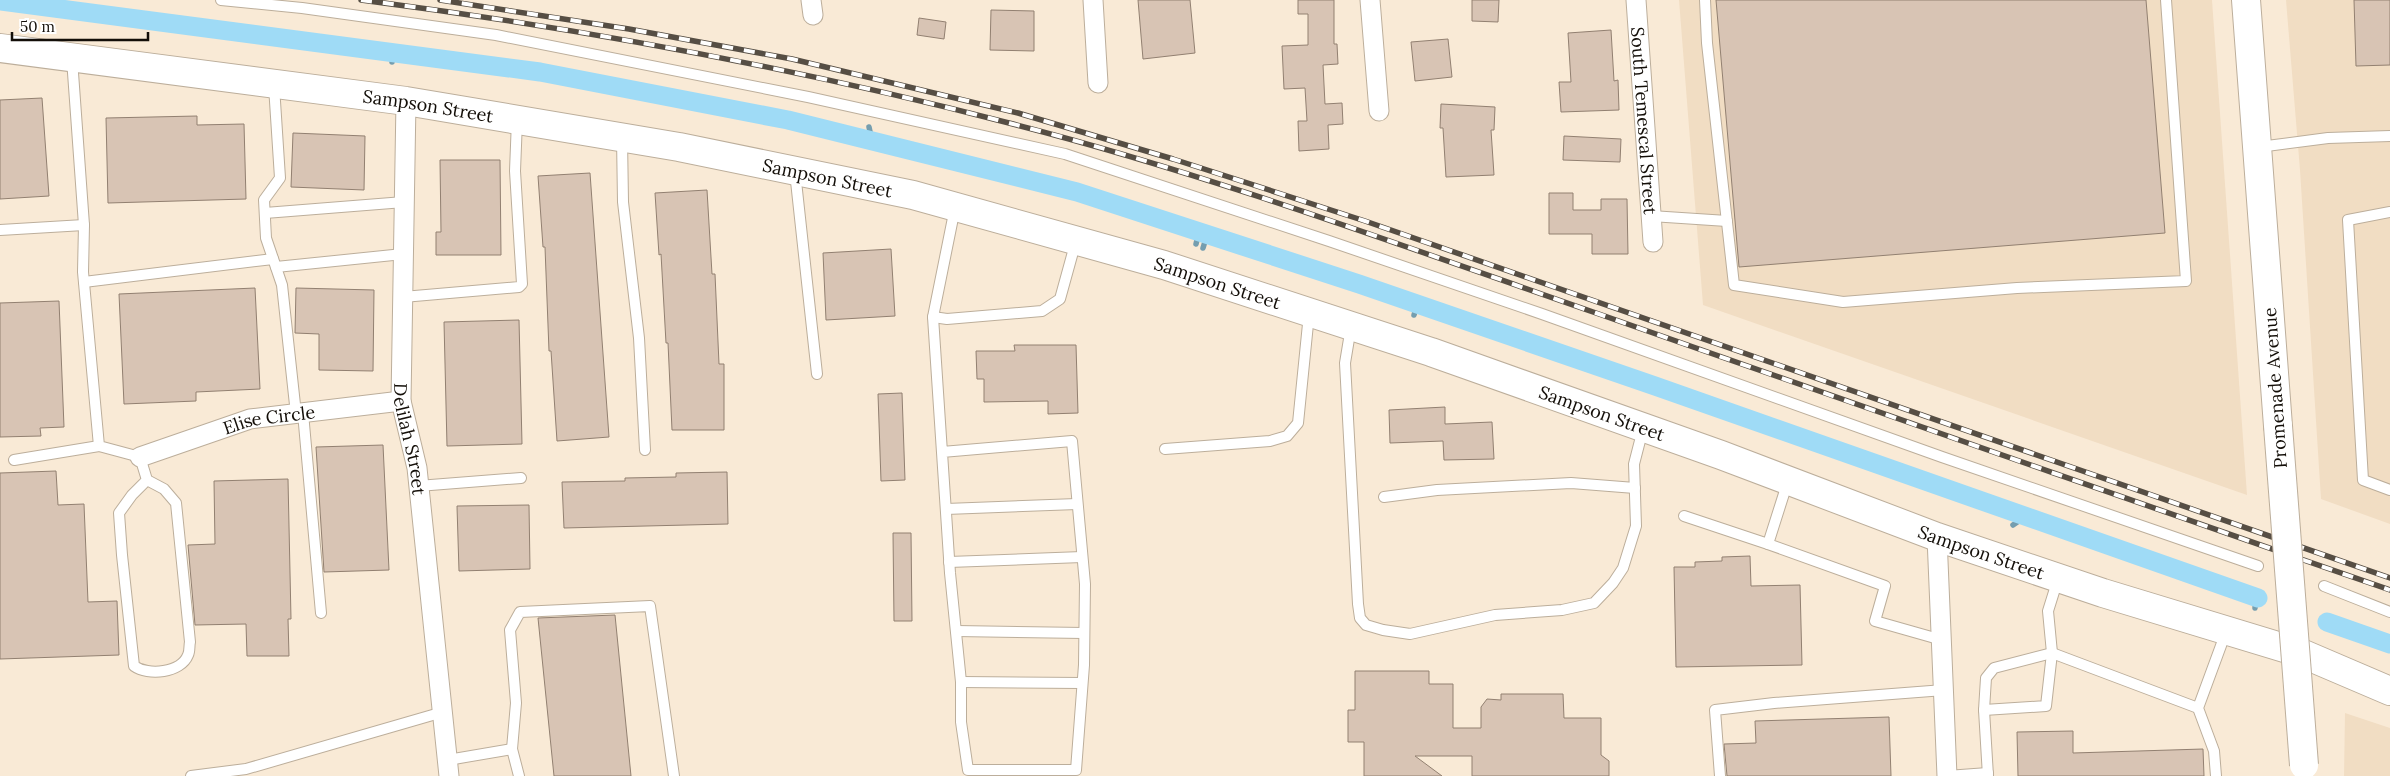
<svg xmlns="http://www.w3.org/2000/svg" width="2390" height="776" font-family="Lora,serif">
  <rect width="100%" height="100%" fill="#f9ead6"/>
  <!-- built -->
  <g fill="#f1ddc3">
    <polygon points="1679,0 2212,0 2247,495 1703,305"/>
    <polygon points="2286,0 2390,0 2390,524 2321,499 2300,170"/>
    <polygon points="2345,713 2390,728 2390,776 2344,776"/>
  </g>
  <g fill="none" stroke-linecap="round" stroke-linejoin="round">
    <!-- stream -->
    <g stroke="#759eaf" stroke-width="5.5">
      <polyline points="392,62 392,53"/>
      <polyline points="869,127 872,141"/>
      <polyline points="1196,244 1199,232"/>
      <polyline points="1203,248 1207,235"/>
      <polyline points="1414,315 1417,305"/>
      <polyline points="2013,525 2026,516"/>
      <polyline points="2255,608 2256,597"/>
    </g>
    <!-- canal -->
    <g stroke="#9fdbf6" stroke-width="19">
      <polyline points="0,1 540,72 788,120 1077,192 1359,284 1655,386 2258,598"/>
      <polyline points="2327,622 2390,644"/>
    </g>
  </g>
  <!-- building -->
  <g fill="#d8c4b4" stroke="#928071">
    <polygon points="1138,0 1190,0 1195,53 1143,59"/>
    <polygon points="1298,0 1334,0 1334,44 1337,44 1338,64 1323,65 1325,104 1342,103 1343,124 1328,125 1329,149 1299,151 1298,121 1307,121 1305,88 1284,89 1282,46 1308,45 1308,14 1298,14"/>
    <polygon points="1472,0 1499,0 1498,22 1472,21"/>
    <polygon points="1716,0 2146,0 2165,233 1739,267"/>
    <polygon points="2354,0 2390,0 2390,65 2356,66"/>
    <polygon points="991,10 1034,11 1034,51 990,50"/>
    <polygon points="919,18 946,22 944,39 917,35"/>
    <polygon points="1611,30 1614,81 1618,80 1619,110 1561,112 1559,82 1571,82 1568,33"/>
    <polygon points="1448,39 1452,77 1415,81 1411,42"/>
    <polygon points="42,98 49,196 0,199 0,100"/>
    <polygon points="1441,104 1495,107 1494,130 1491,130 1494,175 1446,177 1443,128 1440,128"/>
    <polygon points="197,116 197,125 244,124 246,199 108,203 106,118"/>
    <polygon points="293,133 365,136 364,190 291,187"/>
    <polygon points="1564,136 1621,139 1620,162 1563,160"/>
    <polygon points="440,160 500,160 501,255 436,255 436,232 441,232"/>
    <polygon points="590,173 609,437 557,441 551,351 549,351 545,247 543,247 538,176"/>
    <polygon points="707,190 712,274 715,274 719,364 724,364 724,430 672,430 668,343 666,343 661,254 659,255 655,193"/>
    <polygon points="1549,193 1573,193 1573,210 1601,210 1601,199 1627,199 1628,254 1592,254 1592,234 1549,234"/>
    <polygon points="891,249 895,316 826,320 823,253"/>
    <polygon points="255,288 260,389 196,392 196,401 124,404 119,294"/>
    <polygon points="296,288 374,290 373,371 319,370 319,334 295,333"/>
    <polygon points="59,301 64,427 40,428 41,436 0,437 0,303"/>
    <polygon points="519,320 522,444 447,446 444,322"/>
    <polygon points="1014,345 1076,345 1078,413 1048,414 1048,401 984,402 984,379 977,379 976,351 1015,351"/>
    <polygon points="902,393 905,480 881,481 878,394"/>
    <polygon points="1445,407 1445,424 1492,422 1494,459 1444,460 1443,441 1390,443 1389,410"/>
    <polygon points="383,445 389,570 324,572 316,447"/>
    <polygon points="56,471 58,505 84,504 88,602 117,601 119,655 0,659 0,473"/>
    <polygon points="727,472 728,524 564,528 562,482 625,481 625,478 676,477 676,473"/>
    <polygon points="288,479 291,619 288,619 289,656 247,656 246,624 195,625 188,545 215,544 214,481"/>
    <polygon points="529,505 530,569 459,571 457,506"/>
    <polygon points="893,533 911,533 912,621 894,621"/>
    <polygon points="1750,556 1751,586 1800,585 1802,665 1676,667 1674,567 1695,567 1695,562 1722,561 1722,557"/>
    <polygon points="615,615 631,776 554,776 538,618"/>
    <polygon points="1355,671 1429,671 1429,684 1453,684 1453,728 1481,728 1481,707 1487,699 1501,700 1501,694 1563,694 1564,718 1601,718 1601,755 1609,761 1609,776 1472,776 1472,756 1415,756 1442,776 1364,776 1364,742 1348,742 1348,710 1355,710"/>
    <polygon points="1889,717 1891,776 1727,776 1724,744 1756,743 1755,721"/>
    <polygon points="2073,731 2073,753 2203,749 2204,776 2018,776 2017,732"/>
  </g>
  <g fill="none" stroke-linecap="round" stroke-linejoin="round">
    <!-- lane casing -->
    <g stroke="#bcae9b" stroke-width="12">
      <g id="lane">
        <polyline points="221,0 302,8 496,35 808,97 1065,154 1329,241 1542,314 1942,457 2258,566"/>
        <polyline points="1705,0 1707,43 1734,285 1843,302 2017,288 2186,281 2166,0"/>
        <path d="M72 59 84 225 83 272 99 446 140 457 147 480 132 495 119 513 122 555 134 666C148 676 181 673 188 655 190 651 189 646 190 642L176 503 164 489 147 480"/>
        <polyline points="274,86 280,178 264,200 266,238 282,285 296,414"/>
        <polyline points="622,138 623,202 639,338 645,450"/>
        <polyline points="2259,147 2328,138 2390,136"/>
        <polyline points="795,172 817,374"/>
        <polyline points="2390,212 2348,220 2363,480 2390,490"/>
        <polyline points="265,213 404,202"/>
        <polyline points="1651,216 1727,221"/>
        <polyline points="0,230 84,225"/>
        <polyline points="276,267 403,254"/>
        <polyline points="84,282 273,259"/>
        <polyline points="403,297 519,287 522,284 515,171 517,120"/>
        <polyline points="933,317 947,319 1042,311 1060,299 1076,241"/>
        <polyline points="1351,327 1345,363 1358,604 1360,618 1366,625 1383,630 1410,634 1495,615 1562,610 1594,603 1613,583 1623,568 1636,526 1634,464 1643,429"/>
        <polyline points="303,413 321,613"/>
        <polyline points="1165,449 1270,441 1287,436 1298,423 1309,314"/>
        <polyline points="942,452 1072,441 1085,584 1084,665 1076,770 968,770 961,722 961,682 950,573 933,317 955,208"/>
        <polyline points="14,460 99,446"/>
        <polyline points="1788,481 1768,544 1885,586 1875,621 1942,640"/>
        <polyline points="418,486 521,478"/>
        <polyline points="1384,497 1437,490 1571,483 1635,488"/>
        <polyline points="946,509 1077,504"/>
        <polyline points="1684,516 1768,544"/>
        <polyline points="949,562 1082,557"/>
        <polyline points="2324,586 2390,612"/>
        <polyline points="956,631 1084,633"/>
        <polyline points="961,682 1082,683"/>
        <polyline points="1984,710 2046,706 2052,653 2048,611 2058,579"/>
        <polyline points="448,760 512,749"/>
        <polyline points="191,776 246,769 443,712"/>
        <polyline points="519,776 512,749 516,703 510,630 520,612 650,606 674,776"/>
        <polyline points="1720,776 1715,710 1774,703 1944,690"/>
        <polyline points="1947,776 1988,773"/>
        <polyline points="1988,776 1984,710 1986,678 1994,668 2052,653 2198,708"/>
        <polyline points="2216,776 2214,751 2198,708 2226,632"/>
      </g>
    </g>
    <!-- street casing -->
    <g stroke="#bcae9b" stroke-width="21">
      <g id="street">
        <polyline points="811,0 813,15"/>
        <polyline points="1093,0 1098,83"/>
        <polyline points="1370,0 1379,111"/>
        <path id="s1" d="M1636 0 1653 242"/>
        <path id="s2" d="M406 101 401 401 417 468 449 776"/>
        <path id="s3" d="M140 457 250 419 401 401"/>
        <polyline points="1937,537 1947,776"/>
      </g>
    </g>
    <!-- secondary casing -->
    <g stroke="#bcae9b" stroke-width="30">
      <g id="secondary">
        <polyline points="2246,0 2278,426"/>
        <path id="s4" d="M0 48 406 101 679 147 913 195 1164 265 1431 352 1721 455 1937 537 2103 593 2301 653 2390 691"/>
      </g>
    </g>
    <!-- lane -->
    <use href="#lane" stroke="#fff" stroke-width="10"/>
    <!-- street -->
    <use href="#street" stroke="#fff" stroke-width="19"/>
    <!-- secondary -->
    <use href="#secondary" stroke="#fff" stroke-width="28"/>
    <!-- rail casing -->
    <g stroke="#564e44" stroke-width="5.5">
      <g id="rail">
        <path d="M361 0C580 28 796 68 1009 123 1206 173 1403 246 1596 313 1861 406 2125 498 2390 590"/>
        <polyline points="440,0 629,29 792,59 1018,113 1173,159 1365,221 2390,578"/>
      </g>
    </g>
    <!-- rail -->
    <use href="#rail" stroke="#fff" stroke-width="4" stroke-dasharray="11" stroke-linecap="butt"/>
    <!-- secondary-bridge casing -->
    <g stroke="#bcae9b" stroke-width="30" stroke-linecap="butt">
      <polyline id="secondary-bridge" points="2278,426 2304,765"/>
    </g>
    <!-- secondary-bridge -->
    <use href="#secondary-bridge" stroke="#fff" stroke-width="28"/>
  </g>
  <g text-anchor="middle" dominant-baseline="central" stroke-width="4" stroke-linejoin="round" paint-order="stroke">
    <!-- street labels -->
    <g font-size="18" fill="#130e08" stroke="#fff">
      <text stroke="none"><textPath href="#s4" startOffset="432">Sampson Street</textPath></text>
      <text stroke="none"><textPath href="#s1" startOffset="121">South Temescal Street</textPath></text>
      <text stroke="none"><textPath href="#s4" startOffset="838">Sampson Street</textPath></text>
      <text stroke="none"><textPath href="#s4" startOffset="1242">Sampson Street</textPath></text>
      <text transform="translate(2275 388) rotate(-94)">Promenade Avenue</text>
      <text stroke="none"><textPath href="#s4" startOffset="1648">Sampson Street</textPath></text>
      <text stroke="none"><textPath href="#s3" startOffset="135">Elise Circle</textPath></text>
      <text stroke="none"><textPath href="#s2" startOffset="339">Delilah Street</textPath></text>
      <text stroke="none"><textPath href="#s4" startOffset="2052">Sampson Street</textPath></text>
    </g>
  </g>
  <!-- scale -->
  <path d="M12 32v8h136v-8" fill="none" stroke="#130e08" stroke-width="2.5"/>
  <text x="20" y="32" font-size="15" fill="#130e08" stroke="#ffffff" stroke-width="4" paint-order="stroke">50 m</text>
</svg>
